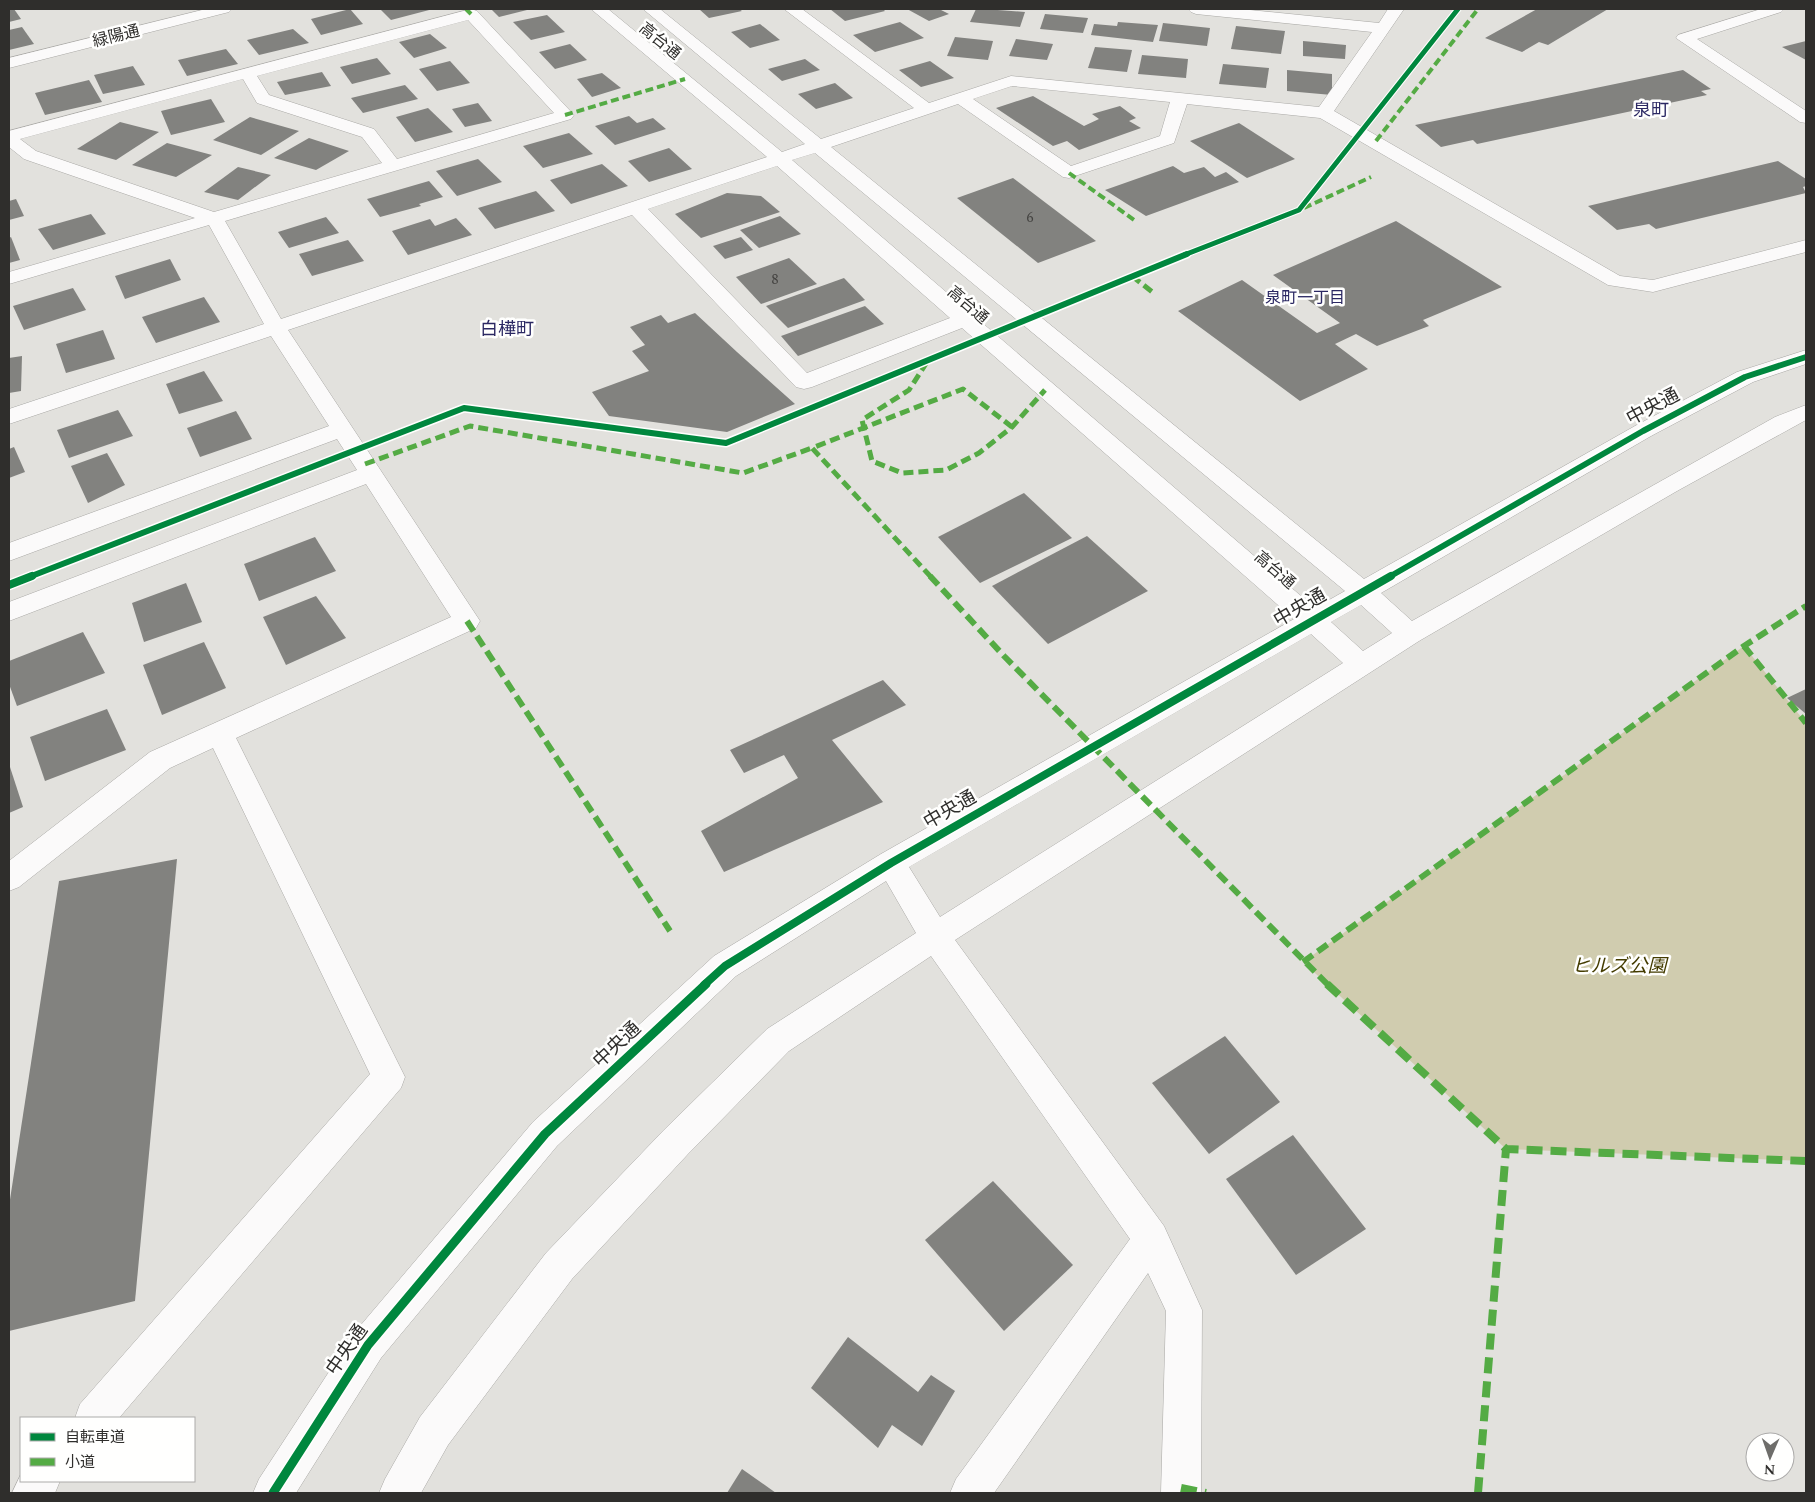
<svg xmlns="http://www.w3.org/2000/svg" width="1815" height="1502" font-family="Spectral,'Noto Sans JP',serif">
  <rect width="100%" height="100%" fill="#e2e1dd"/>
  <!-- green -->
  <polygon fill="#d0ccaf" points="1744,646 1806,723 1806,1161 1506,1149 1303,962"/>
  <!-- building -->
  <g fill="#82827f">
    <polygon points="9,9 14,9 21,19 9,22"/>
    <polygon points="350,9 363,24 321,35 311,19"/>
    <polygon points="380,9 433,9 391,20"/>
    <polygon points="491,9 531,9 499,17"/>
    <polygon points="699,9 739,9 742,11 709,18"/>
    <polygon points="830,9 883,9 885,11 845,21"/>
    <polygon points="907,9 939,9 949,14 929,21"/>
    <polygon points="976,9 984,9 1025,12 1020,27 970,22"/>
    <polygon points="1537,9 1608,9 1548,45 1539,42 1522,52 1485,38"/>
    <polygon points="1045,14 1088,18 1083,33 1040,29"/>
    <polygon points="547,15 565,32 531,40 513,22"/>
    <polygon points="900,22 924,38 875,52 853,35"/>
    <polygon points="1118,22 1158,25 1153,42 1091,35 1094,24 1117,26"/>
    <polygon points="1163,23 1210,28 1207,46 1159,41"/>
    <polygon points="760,24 780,40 750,48 731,32"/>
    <polygon points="1236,26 1285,31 1281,54 1231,49"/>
    <polygon points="22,27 34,44 9,50 9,30"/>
    <polygon points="293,29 309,43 259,55 247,40"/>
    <polygon points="430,34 447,48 414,58 399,42"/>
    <polygon points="955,37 993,41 988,60 947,56"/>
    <polygon points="1016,39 1053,44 1047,60 1009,56"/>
    <polygon points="1303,41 1346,45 1345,59 1303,56"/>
    <polygon points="1806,41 1806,60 1782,47"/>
    <polygon points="570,44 587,60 555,69 539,52"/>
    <polygon points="1095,47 1132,50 1127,72 1088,68"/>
    <polygon points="226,49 238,64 187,76 178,60"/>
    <polygon points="1142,55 1188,59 1186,78 1138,74"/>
    <polygon points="377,58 391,74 352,84 340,67"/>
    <polygon points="805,59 820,70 782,81 768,69"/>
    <polygon points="450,61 470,83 437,91 419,69"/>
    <polygon points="930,61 954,78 921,87 899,70"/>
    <polygon points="1223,64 1269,68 1266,88 1219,84"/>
    <polygon points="133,66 145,85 103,94 94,75"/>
    <polygon points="1287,70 1332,74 1332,95 1287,91"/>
    <polygon points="1683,70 1711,89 1701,91 1707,95 1477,144 1473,140 1441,147 1415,125"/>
    <polygon points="322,72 331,86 285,95 277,82"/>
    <polygon points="602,73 621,88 592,97 577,79"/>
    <polygon points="89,80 102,102 45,115 35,93"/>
    <polygon points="835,83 853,98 816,109 798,94"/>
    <polygon points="405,85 418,99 363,113 351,98"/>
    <polygon points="1033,96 1084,126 1099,119 1092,114 1120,106 1136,118 1129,121 1141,128 1079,150 1067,141 1053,146 996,108"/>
    <polygon points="211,99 225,122 171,135 161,111"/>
    <polygon points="478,103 492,121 465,127 452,109"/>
    <polygon points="428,108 453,132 415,142 396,117"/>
    <polygon points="629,116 637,123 653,118 666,129 615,145 595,126"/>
    <polygon points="250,117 299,131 261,155 213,140"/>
    <polygon points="120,122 159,132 116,160 77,149"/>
    <polygon points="1239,123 1295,159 1247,178 1190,141"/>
    <polygon points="569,133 593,154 543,168 523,146"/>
    <polygon points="309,138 349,151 316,170 274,158"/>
    <polygon points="167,143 212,155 176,177 132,165"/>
    <polygon points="669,148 692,169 649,182 628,161"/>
    <polygon points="478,159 502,182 457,196 436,171"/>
    <polygon points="1778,161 1806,179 1806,186 1803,187 1806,193 1656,229 1649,224 1617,230 1588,206"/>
    <polygon points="602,164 628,186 571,204 550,180"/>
    <polygon points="1173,166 1184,173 1204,167 1215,177 1226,172 1239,182 1146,216 1105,190"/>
    <polygon points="238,167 271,175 238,200 204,192"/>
    <polygon points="1013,178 1096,241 1038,263 957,198"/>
    <polygon points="429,181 443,197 419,204 421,206 380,217 367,199"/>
    <polygon points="536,191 555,211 495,229 478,208"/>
    <polygon points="727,193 761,196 780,212 701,238 675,214"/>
    <polygon points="16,199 24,216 9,220 9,201"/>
    <polygon points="91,214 106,234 53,250 38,229"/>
    <polygon points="780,216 801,234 759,248 740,230"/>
    <polygon points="326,217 339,233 289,248 278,232"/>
    <polygon points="456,218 472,235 408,255 392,231 430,219 435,226"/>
    <polygon points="1396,221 1502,287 1423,320 1429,326 1377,346 1356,334 1335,344 1368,369 1300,401 1178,311 1242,280 1317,333 1340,323 1273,275"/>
    <polygon points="11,237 20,260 9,263 9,238"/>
    <polygon points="741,237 753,250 725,259 713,246"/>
    <polygon points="348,240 364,261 312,276 299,254"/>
    <polygon points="789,258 817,284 761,304 736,277"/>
    <polygon points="170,259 181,280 125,299 115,276"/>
    <polygon points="844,278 865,300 788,328 766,306"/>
    <polygon points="73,288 86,310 24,330 13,306"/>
    <polygon points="204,297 220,322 156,343 142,317"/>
    <polygon points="865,306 884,324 798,356 781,336"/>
    <polygon points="695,313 737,352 795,404 727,432 609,416 592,392 649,371 632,351 645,345 630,327 661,315 668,323"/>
    <polygon points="103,330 115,359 66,373 56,344"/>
    <polygon points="22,356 21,391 9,393 9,358"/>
    <polygon points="204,371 223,401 179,414 166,384"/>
    <polygon points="118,410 133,436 69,458 57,430"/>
    <polygon points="236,411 252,439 200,457 187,428"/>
    <polygon points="14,447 25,472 9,478 9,449"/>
    <polygon points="107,453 125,485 88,503 71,466"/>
    <polygon points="1024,493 1072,538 980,583 938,537"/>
    <polygon points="1087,536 1148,591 1048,644 992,586"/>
    <polygon points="315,537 336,571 259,601 244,564"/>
    <polygon points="186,583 202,622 144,642 132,603"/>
    <polygon points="316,596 346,638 286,665 263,617"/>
    <polygon points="83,632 105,673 17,706 9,684 9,661"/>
    <polygon points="204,642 226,688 162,715 143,665"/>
    <polygon points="883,680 906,705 832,740 883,802 724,872 701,831 798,778 784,755 744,773 730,750"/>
    <polygon points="1806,689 1806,714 1787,698"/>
    <polygon points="107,709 126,750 45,781 30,737"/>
    <polygon points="9,764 23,807 9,813"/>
    <polygon points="177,859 135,1301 9,1331 9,1206 59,881"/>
    <polygon points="1225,1036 1280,1102 1209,1154 1152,1083"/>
    <polygon points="1293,1135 1366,1229 1296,1275 1226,1179"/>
    <polygon points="993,1181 1073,1265 1004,1331 925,1240"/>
    <polygon points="848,1337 918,1392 931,1375 955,1391 922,1446 892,1425 878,1448 811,1388"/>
    <polygon points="742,1469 776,1493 727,1493"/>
  </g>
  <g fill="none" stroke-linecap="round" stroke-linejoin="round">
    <!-- minor casing -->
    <g stroke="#a9a8a5" stroke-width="1">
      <g id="minor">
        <polygon points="206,9 232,9 229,12 9,68 9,58"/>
        <path d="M471 9 477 11 574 115 571 119 225 221 281 319 767 157 591 9H608L782 152 805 144 643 9H660L821 139 914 108 784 9H802L929 103 1011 76 1319 107 1372 32 1196 14 1191 12 1188 9H1240L1379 23 1388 9H1404L1334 111 1620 276 1653 280 1806 240V252L1653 292 1608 285 1320 118 1187 104 1174 143 1069 178 1063 177 958 104 831 147 1364 579 1635 426 1737 372 1806 350V364L1753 382 1651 436 1381 593 1412 621 1775 417 1806 405V420L1677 491 1419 641 955 940 1164 1226 1202 1310 1201 1493H1161L1166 1311 1148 1273 994 1493H950L956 1479 1130 1239 931 956 789 1051 688 1154 572 1279 448 1445 421 1493H379L385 1479 420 1417 546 1253 664 1130 767 1029 916 933 886 881 736 976 557 1146 381 1358 296 1493H253L259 1479 355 1332 533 1122 714 956 881 854 1294 619 962 328 812 387 804 389 796 387 632 215 288 330 480 621 476 628 236 738 405 1077 401 1088 119 1418H75L80 1404 370 1074 213 748 170 768 19 887 9 891V861L150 752 451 617 366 484 9 621V602L357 470 337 439 9 561V543L329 426 271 336 9 424V409L264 324 209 225 9 284V272L195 218 24 159 9 147V131ZM468 20 554 113 397 159 374 129 269 95 257 76ZM243 79 257 103 362 137 382 163 214 212 36 151 20 139ZM1012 86 1170 102 1160 136 1071 166 973 99ZM815 153 1345 591 1315 608 792 160ZM777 166 950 318 807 373 648 209ZM1361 605 1392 633 1363 651 1331 622ZM1311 634 1343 663 940 917 909 867Z"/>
        <polygon points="1761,9 1784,9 1781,12 1697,39 1806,111 1806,123 1800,122 1676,38 1678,35"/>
        <polygon points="21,1474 21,1481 60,1481 55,1493 12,1493"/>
      </g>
    </g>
    <!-- minor -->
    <use href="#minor" fill="#fbfafa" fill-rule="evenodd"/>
    <!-- quiet-far3 -->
    <g stroke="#54ab44" stroke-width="4" stroke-dasharray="8 4" stroke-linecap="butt">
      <polyline points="466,9 471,14"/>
      <polyline points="565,115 685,79"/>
      <polyline points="1376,141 1478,9"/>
      <polyline points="1069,173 1137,222"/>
      <polyline points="1304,208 1371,177"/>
    </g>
    <!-- quiet-far2 -->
    <g stroke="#54ab44" stroke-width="5" stroke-dasharray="10 5" stroke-linecap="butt">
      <polyline points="1132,276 1155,294"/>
      <polyline points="927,362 909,390 862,420 872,461 902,473 946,470 979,453 1012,427 1045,390"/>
      <polyline points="365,464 470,426 743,473 812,448"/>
      <polyline points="931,577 812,448 963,389 1012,427"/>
    </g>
    <!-- quiet-far1 -->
    <g stroke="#54ab44" stroke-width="6" stroke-dasharray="12 6" stroke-linecap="butt">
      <polyline points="930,576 1004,656 1328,985"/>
      <polyline points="467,621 670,931"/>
      <polyline points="1744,646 1806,723"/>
      <polyline points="1303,962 1744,646 1806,606"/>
    </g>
    <!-- quiet -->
    <g stroke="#54ab44" stroke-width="8" stroke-dasharray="16 8" stroke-linecap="butt">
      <polyline points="1327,984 1506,1149 1806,1161"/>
      <polyline points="1181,1488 1206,1493"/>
      <polyline points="1478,1493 1506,1149"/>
    </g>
    <!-- cycleway-far3 casing -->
    <g stroke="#fffffe" stroke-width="7">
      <polyline id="cycleway-far3" points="1184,255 1299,210 1458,9"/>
    </g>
    <!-- cycleway-far2 casing -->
    <g stroke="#fffffe" stroke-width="9">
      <g id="cycleway-far2">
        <polyline points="29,577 464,408 726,443 1187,254"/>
        <polyline points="1389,577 1643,431 1745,377 1806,357"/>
      </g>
    </g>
    <!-- cycleway-far1 casing -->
    <g stroke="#fffffe" stroke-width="11">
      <g id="cycleway-far1">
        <polyline points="9,585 32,576"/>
        <polyline points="704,985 725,966 891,863 1391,576"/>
      </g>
    </g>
    <!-- cycleway casing -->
    <g stroke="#fffffe" stroke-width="12">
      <polyline id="cycleway" points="273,1493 368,1345 545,1134 706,984"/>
    </g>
    <!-- cycleway-far3 -->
    <use href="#cycleway-far3" stroke="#00873e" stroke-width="5"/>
    <!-- cycleway-far2 -->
    <use href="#cycleway-far2" stroke="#00873e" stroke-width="6"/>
    <!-- cycleway-far1 -->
    <use href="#cycleway-far1" stroke="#00873e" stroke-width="8"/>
    <!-- cycleway -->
    <use href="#cycleway" stroke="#00873e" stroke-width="9"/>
  </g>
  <g text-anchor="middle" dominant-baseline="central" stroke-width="5" stroke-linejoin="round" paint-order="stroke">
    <!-- far-number labels -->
    <g font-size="14" fill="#444341">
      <text x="1030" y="217">6</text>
      <text x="775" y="279">8</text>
    </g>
    <!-- far-street labels -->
    <g font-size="16" fill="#2f2e2c" stroke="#fffffe">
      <text transform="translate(116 36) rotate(-14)">緑陽通</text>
      <text transform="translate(660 41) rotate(39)">高台通</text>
      <text transform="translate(968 305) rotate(41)">高台通</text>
      <text transform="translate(1275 570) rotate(41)">高台通</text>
    </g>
    <!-- far-neighbourhood labels -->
    <g font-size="16" fill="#2b2863" stroke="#fffffe">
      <text x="1305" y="298">泉町一丁目</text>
    </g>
    <!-- far-quarter labels -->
    <g font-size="18" fill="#2b2863" stroke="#fffffe">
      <text x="1651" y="110">泉町</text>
      <text x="507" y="329">白樺町</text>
    </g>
    <!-- street labels -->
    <g font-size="19" fill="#2f2e2c" stroke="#fffffe">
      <text transform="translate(1653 407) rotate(-28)">中央通</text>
      <text transform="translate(1300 608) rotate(-30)">中央通</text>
      <text transform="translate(950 810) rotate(-30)">中央通</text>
      <text transform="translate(617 1045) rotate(-43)">中央通</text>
      <text transform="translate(347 1350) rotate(-55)">中央通</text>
    </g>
    <!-- park labels -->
    <g font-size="19" font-style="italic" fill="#443c00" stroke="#fffffe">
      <text x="1619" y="966">ヒルズ公園</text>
    </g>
  </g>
  <!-- border -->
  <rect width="1815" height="1502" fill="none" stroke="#2f2e2c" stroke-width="20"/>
  <!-- legend -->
  <rect x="20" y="1417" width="175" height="65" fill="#fffffe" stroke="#acabaa"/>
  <rect x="30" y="1433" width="25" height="8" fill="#00873e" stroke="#acabaa"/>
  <text x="65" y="1442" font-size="15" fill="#2f2e2c">自転車道</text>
  <rect x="30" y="1458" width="25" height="8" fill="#54ab44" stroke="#acabaa"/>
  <text x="65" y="1467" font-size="15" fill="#2f2e2c">小道</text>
  <!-- north arrow -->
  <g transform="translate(1770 1457) rotate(182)"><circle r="24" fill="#fffffe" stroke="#acabaa"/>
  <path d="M0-4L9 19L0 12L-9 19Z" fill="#6e6d6a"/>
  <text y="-8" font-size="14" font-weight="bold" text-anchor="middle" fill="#2f2e2c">N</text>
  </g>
</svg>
